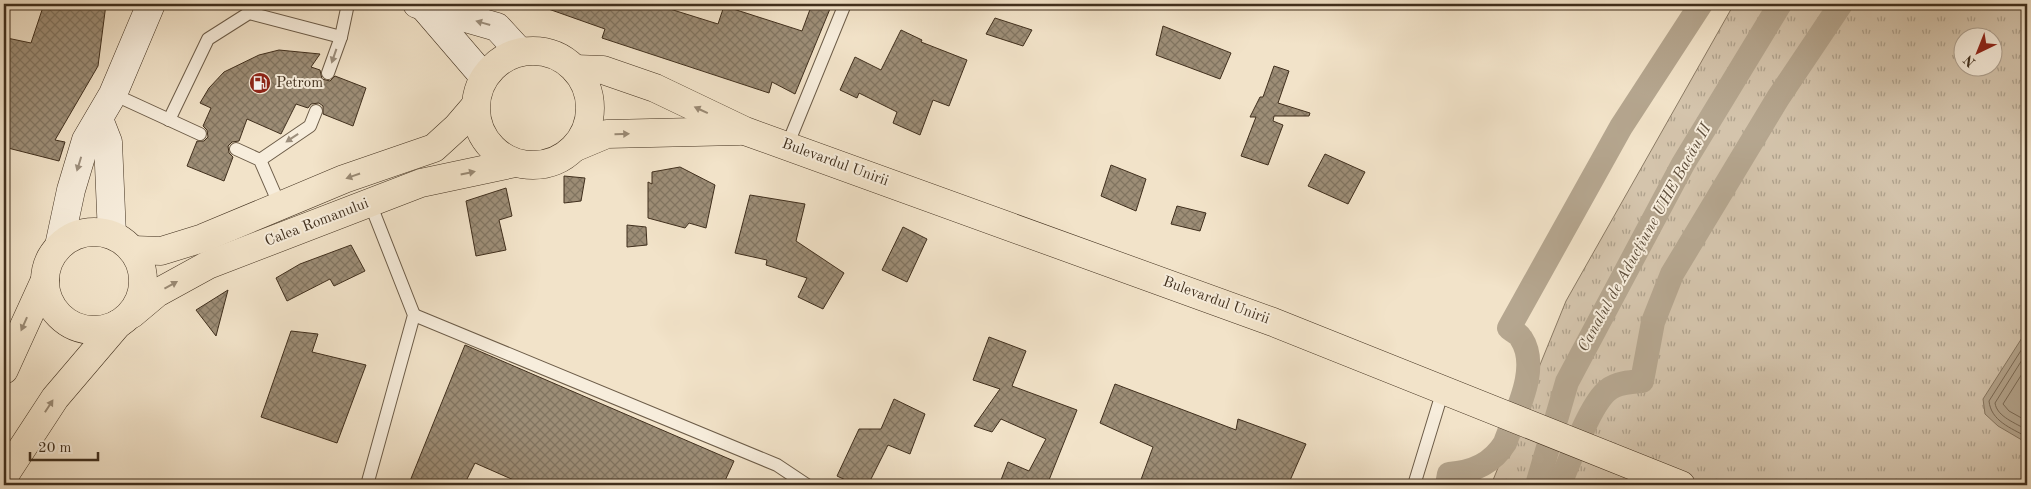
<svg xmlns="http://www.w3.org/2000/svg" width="2031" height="489" font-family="'Old Standard TT',serif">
  <defs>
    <pattern id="grass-tufts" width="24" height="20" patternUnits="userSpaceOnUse" patternTransform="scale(1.25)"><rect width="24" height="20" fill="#d4c4ac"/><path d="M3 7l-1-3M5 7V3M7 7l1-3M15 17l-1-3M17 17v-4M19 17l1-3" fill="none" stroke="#ada08b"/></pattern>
    <pattern id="building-cross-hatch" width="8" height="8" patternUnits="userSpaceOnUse" patternTransform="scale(1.25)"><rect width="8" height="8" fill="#9d8d76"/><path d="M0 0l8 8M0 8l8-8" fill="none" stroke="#817460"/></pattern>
  </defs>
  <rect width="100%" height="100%" fill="#f2e3c9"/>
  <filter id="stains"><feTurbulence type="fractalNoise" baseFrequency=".004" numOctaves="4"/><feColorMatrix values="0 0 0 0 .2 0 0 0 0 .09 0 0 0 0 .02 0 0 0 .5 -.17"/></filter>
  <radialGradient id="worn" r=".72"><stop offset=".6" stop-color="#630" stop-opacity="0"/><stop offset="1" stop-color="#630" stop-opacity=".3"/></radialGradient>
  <!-- grass -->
  <path fill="url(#grass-tufts)" stroke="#8a7a64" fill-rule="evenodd" d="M1734 4H2027V485H1491L1566 301ZM1964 38H1994V68H1964Z"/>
  <!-- water -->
  <polygon fill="#b5a68f" stroke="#867661" points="2027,330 2027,443 1998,426 1985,414 1983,399"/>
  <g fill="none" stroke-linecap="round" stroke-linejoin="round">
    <!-- shore -->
    <g stroke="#7a6a56" stroke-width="1">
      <path d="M2027 341 1989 401C1991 421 2011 428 2027 437"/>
      <path d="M2027 352 1995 403C1997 417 2016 423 2027 430"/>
      <polyline points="2027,366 2003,404 2009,411 2027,421"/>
    </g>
    <!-- canal -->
    <g stroke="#b5a68f" stroke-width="24">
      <path d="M1447 485 1449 474C1473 472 1492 464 1505 443 1515 414 1541 368 1521 338 1519 334 1513 331 1509 328L1621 127 1701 4"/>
      <polyline points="1537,485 1567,382 1683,164 1780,4"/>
      <path d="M1562 485 1561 481C1571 459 1590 404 1608 390 1617 383 1630 382 1642 381L1653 322 1672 274 1778 98 1841 4"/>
    </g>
  </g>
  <!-- building -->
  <g fill="url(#building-cross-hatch)" stroke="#402f1d">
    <polygon points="44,4 106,4 98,66 55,140 65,142 59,161 4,147 4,62 7,38 31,43"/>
    <polygon points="541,4 654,4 718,24 724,6 802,31 812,4 832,4 795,94 772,82 769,93 602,38 605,29 540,6"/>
    <polygon points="995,18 1032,30 1023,46 986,34"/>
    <polygon points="1163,26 1231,53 1220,79 1156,55"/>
    <polygon points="901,30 922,40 921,42 967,60 949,106 933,100 920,135 893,123 897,112 859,93 857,98 840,90 855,57 881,70"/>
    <polygon points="279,50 320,54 311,67 320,70 322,79 330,81 335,76 366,88 353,126 323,114 323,106 319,103 311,104 308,108 296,104 281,134 247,119 239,141 232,142 228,146 229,153 233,157 224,181 187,166 197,141 204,141 208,137 207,130 203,126 211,108 200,103 209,88 224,72 259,55"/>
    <polygon points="1274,66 1289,71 1278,103 1310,113 1309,116 1274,116 1273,121 1283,125 1268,165 1241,156 1256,117 1250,117 1260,97 1263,97"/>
    <polygon points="1325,154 1365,172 1348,204 1308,186"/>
    <polygon points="1111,165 1146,179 1136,211 1101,196"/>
    <polygon points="680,167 715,185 706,228 689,223 685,228 648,218 648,182 652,184 652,172"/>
    <polygon points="564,176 585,178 581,201 564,203"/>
    <polygon points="506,188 512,216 499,220 506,250 476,256 466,201"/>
    <polygon points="750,195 805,204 796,241 844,273 823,309 798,297 807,278 766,265 767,260 735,253"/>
    <polygon points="1177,206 1206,213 1200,231 1171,224"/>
    <polygon points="627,225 646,227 647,245 627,247"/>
    <polygon points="903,227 927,239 907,282 882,270"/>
    <polygon points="351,245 365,271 334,286 330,279 287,301 276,278 300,264"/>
    <polygon points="228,290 216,336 196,310"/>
    <polygon points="291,331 318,334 312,352 366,365 337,443 261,417"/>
    <polygon points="989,337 1026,351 1012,386 1077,410 1049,480 1062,485 999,485 1008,462 1029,471 1046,439 1001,419 992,432 974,426 1000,389 973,380"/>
    <polygon points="465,345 734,461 723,485 525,485 475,463 464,485 420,485 410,481"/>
    <polygon points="1115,384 1236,430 1238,419 1306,444 1288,485 1139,485 1153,447 1100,423"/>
    <polygon points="894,399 925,414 910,454 888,445 868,485 856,485 837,476 859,429 881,429"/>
  </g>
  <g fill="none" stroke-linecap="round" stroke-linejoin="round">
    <!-- lane casing -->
    <g stroke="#6c5c48" stroke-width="14">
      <g id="lane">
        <polyline points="328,73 341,37 348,4"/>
        <polyline points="113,94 200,134"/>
        <polyline points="169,120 208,39 249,13 341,37"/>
        <polyline points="787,146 845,4"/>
        <polyline points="236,149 260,160 280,206"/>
        <polyline points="260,160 310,126 316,111"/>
        <polyline points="414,315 777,465 807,485"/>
        <polyline points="367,485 414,315 370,203"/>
        <polyline points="1414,485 1443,390"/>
      </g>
    </g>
    <!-- secondary casing -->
    <g stroke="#402f1d" stroke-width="29">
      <g id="secondary">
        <polyline points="417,4 497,27 520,52"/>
        <polyline points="423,6 484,77"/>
        <polyline points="99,119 108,142 112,235"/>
        <polyline points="59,246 71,190 86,140 113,94 151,4"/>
      </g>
    </g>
    <!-- primary casing -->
    <g stroke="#402f1d" stroke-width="29">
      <g id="primary">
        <circle cx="533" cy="108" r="57"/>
        <polyline points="575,69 603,70 655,88 745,131 1273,322 1681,485"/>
        <polyline points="576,147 607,134 739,131"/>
        <circle cx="94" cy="281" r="49"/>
        <polyline points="133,250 161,251 203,238 344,179 434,148 457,127 475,106"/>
        <polyline points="132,314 157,293 208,265 421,183 515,163"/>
        <polyline points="4,370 45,280"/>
        <polyline points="4,476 55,398 118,324"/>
      </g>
    </g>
    <!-- lane -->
    <use href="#lane" stroke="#f7eddc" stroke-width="12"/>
    <!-- secondary -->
    <use href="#secondary" stroke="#f7eddc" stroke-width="28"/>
    <!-- primary -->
    <use href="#primary" stroke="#f2e3c9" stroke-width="28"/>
  </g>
  <!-- one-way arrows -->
  <defs><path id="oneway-solid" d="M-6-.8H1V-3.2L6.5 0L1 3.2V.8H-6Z" transform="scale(1.25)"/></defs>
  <g fill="#9c8e7c">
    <use href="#oneway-solid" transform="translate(483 23) rotate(-164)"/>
    <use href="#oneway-solid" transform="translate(334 56) rotate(109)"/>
    <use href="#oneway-solid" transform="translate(292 138) rotate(146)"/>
    <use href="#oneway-solid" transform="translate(79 164) rotate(107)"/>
  </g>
  <g fill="#998973">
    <use href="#oneway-solid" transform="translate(701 110) rotate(-155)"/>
    <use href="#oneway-solid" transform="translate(622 134) rotate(-2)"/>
    <use href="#oneway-solid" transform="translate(468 173) rotate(-12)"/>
    <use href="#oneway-solid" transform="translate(353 176) rotate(161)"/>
    <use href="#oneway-solid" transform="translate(171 285) rotate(-29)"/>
    <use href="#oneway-solid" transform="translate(24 324) rotate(114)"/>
    <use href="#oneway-solid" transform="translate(49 406) rotate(-57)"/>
  </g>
  <!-- icons -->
  <defs>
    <g id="fuel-disc" transform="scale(1.125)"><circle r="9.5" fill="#8f2418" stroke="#f7eddc"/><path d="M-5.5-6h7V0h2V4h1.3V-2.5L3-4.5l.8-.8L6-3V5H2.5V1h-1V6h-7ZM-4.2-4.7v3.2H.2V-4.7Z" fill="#fff"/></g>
  </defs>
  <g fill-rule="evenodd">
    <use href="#fuel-disc" x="260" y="83"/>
  </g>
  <g text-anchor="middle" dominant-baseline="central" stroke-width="4" stroke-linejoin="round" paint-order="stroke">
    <!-- poi labels -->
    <g font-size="15" fill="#402f1d" stroke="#f7eddc" text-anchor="start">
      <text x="276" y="83">Petrom</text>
    </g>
    <!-- street labels -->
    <g font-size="15" fill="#402f1d" stroke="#f7eddc">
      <text transform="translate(835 163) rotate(20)">Bulevardul Unirii</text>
      <text transform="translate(317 223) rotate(-21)">Calea Romanului</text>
      <text transform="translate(1216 301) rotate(20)">Bulevardul Unirii</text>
    </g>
    <!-- water labels -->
    <g font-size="16" font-style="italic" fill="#5d4d3a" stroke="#f7eddc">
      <text transform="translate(1645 238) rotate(-61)">Canalul de Aducțiune UHE Bacău II</text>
    </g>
  </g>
  <!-- margin -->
  <rect width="2031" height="489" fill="none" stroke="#f2e3c9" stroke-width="20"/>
  <rect x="5" y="5" width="2021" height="479" fill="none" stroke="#402f1d" stroke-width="2.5"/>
  <rect x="10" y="10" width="2011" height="469" fill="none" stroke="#402f1d"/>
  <!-- north arrow -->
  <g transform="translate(1978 52) rotate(223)"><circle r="24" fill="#f7eddc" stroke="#aea190"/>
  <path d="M0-4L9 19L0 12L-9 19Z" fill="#8f2418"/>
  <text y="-8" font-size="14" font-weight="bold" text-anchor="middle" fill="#402f1d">N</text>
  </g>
  <!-- scale -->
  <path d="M30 452v8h68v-8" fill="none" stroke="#402f1d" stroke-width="2.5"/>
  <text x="38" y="452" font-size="15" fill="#402f1d" stroke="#f7eddc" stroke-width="4" paint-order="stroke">20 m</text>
  <rect width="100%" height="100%" filter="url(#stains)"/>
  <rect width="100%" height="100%" fill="url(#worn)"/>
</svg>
